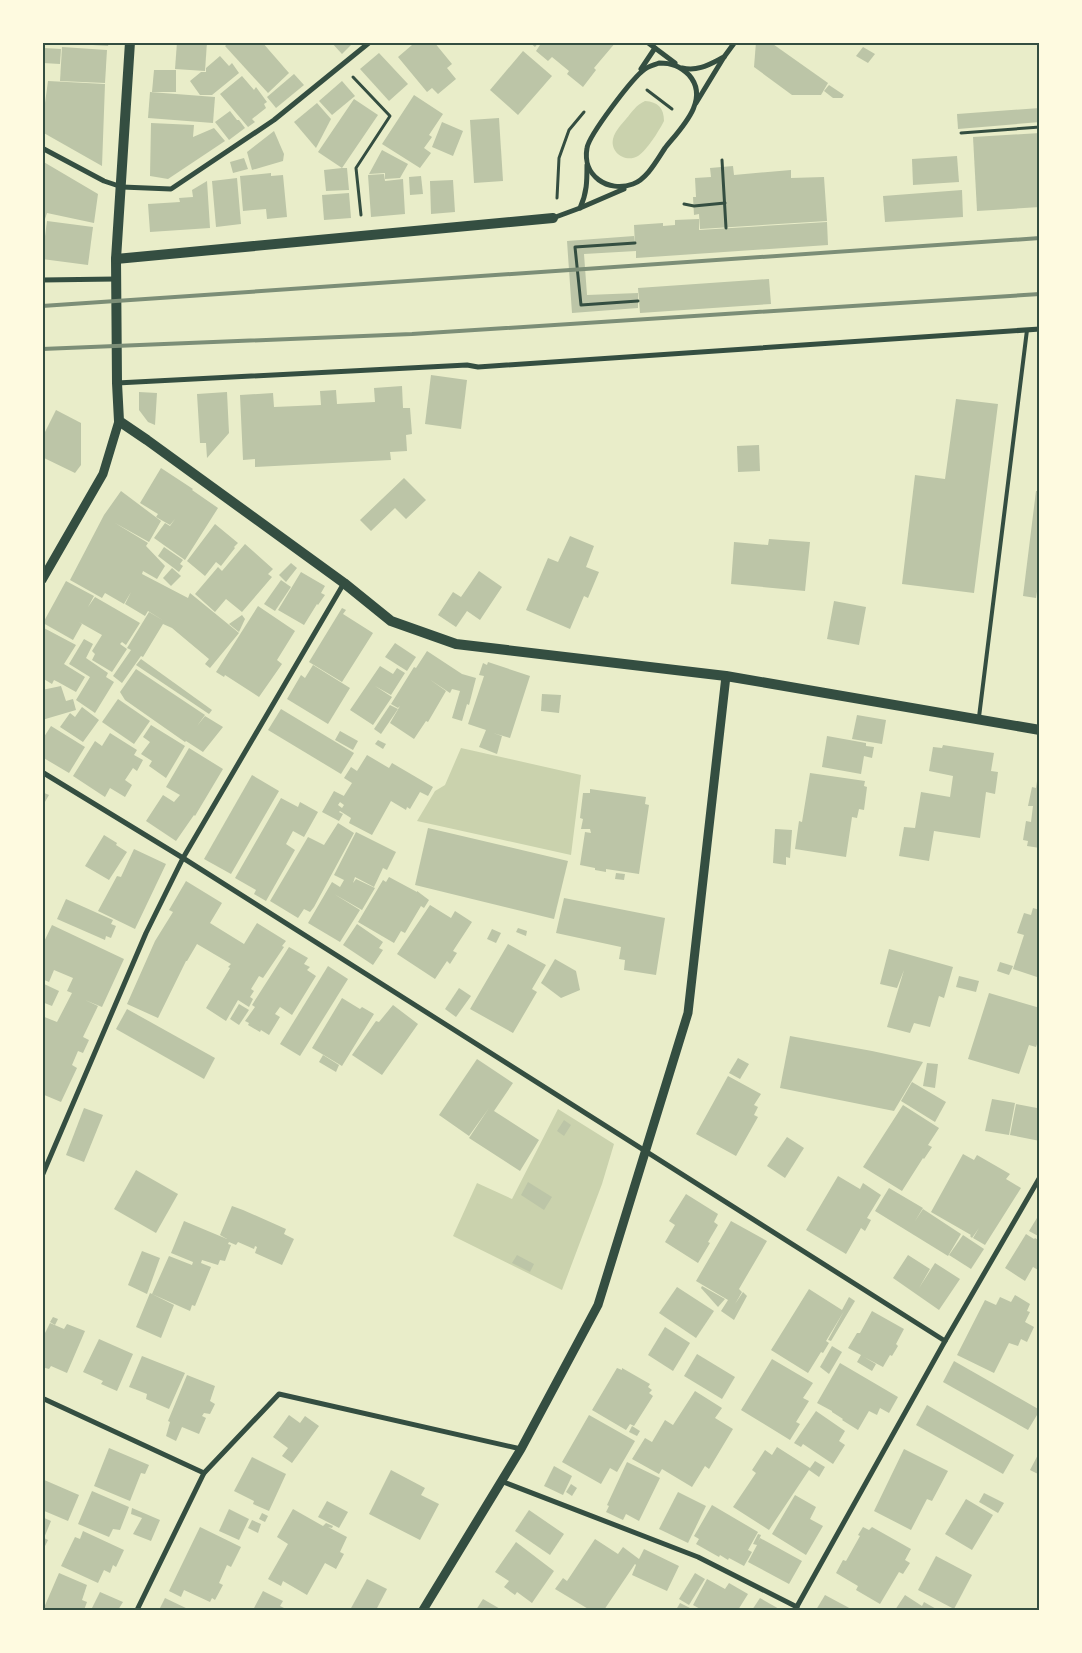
<svg xmlns="http://www.w3.org/2000/svg" width="1082" height="1653" font-family="'Nunito Sans',sans-serif">
  <rect width="100%" height="100%" fill="#e9edc9"/>
  <!-- green -->
  <g fill="#cad2ad">
    <path d="M645 101C658 102 664 108 664 121 659 131 647 150 638 156 626 163 610 153 613 139 615 131 621 125 626 119 632 112 636 105 645 101Z"/>
    <polygon points="461,748 581,775 571,855 417,821 435,791 445,785"/>
    <polygon points="558,1109 614,1144 602,1184 562,1290 453,1236 477,1183 512,1199"/>
  </g>
  <!-- building -->
  <g fill="#bcc5a7">
    <polygon points="77,42 109,42 108,46 77,44"/>
    <polygon points="177,42 207,42 205,71 175,69"/>
    <polygon points="230,42 262,42 289,73 268,93 225,46"/>
    <polygon points="331,42 354,42 342,54"/>
    <polygon points="410,42 434,42 452,64 447,68 456,79 438,94 432,88 427,92 398,57 412,45"/>
    <polygon points="529,42 539,42 535,47"/>
    <polygon points="542,42 616,42 594,68 596,70 583,87 567,74 569,71 552,57 548,61 536,51"/>
    <polygon points="756,42 770,42 828,83 821,95 792,95 754,67"/>
    <polygon points="62,47 107,50 105,83 60,81"/>
    <polygon points="863,47 875,54 868,63 856,56"/>
    <polygon points="44,48 61,49 60,64 43,63"/>
    <polygon points="523,51 552,76 518,115 490,90"/>
    <polygon points="379,53 408,84 389,101 360,69"/>
    <polygon points="220,56 229,66 232,63 239,73 212,95 200,95 190,81 201,72 206,72 206,68"/>
    <polygon points="154,70 176,70 176,92 152,92"/>
    <polygon points="294,74 304,85 276,108 267,97"/>
    <polygon points="242,76 254,90 256,87 267,102 264,104 266,108 252,119 255,122 248,127 220,94"/>
    <polygon points="48,81 105,84 102,166 42,132 42,103 45,103"/>
    <polygon points="342,81 355,96 332,115 319,101"/>
    <polygon points="829,85 844,95 842,98 833,98 824,91"/>
    <polygon points="150,92 215,97 213,123 148,118"/>
    <polygon points="414,95 443,114 429,135 432,137 424,148 431,153 420,168 382,144"/>
    <polygon points="354,99 378,115 342,168 347,168 349,190 326,191 324,170 342,168 318,152"/>
    <polygon points="317,103 331,119 316,148 294,122"/>
    <polygon points="1040,108 1040,122 958,129 957,114"/>
    <polygon points="230,111 237,120 239,120 245,128 229,140 215,122"/>
    <polygon points="499,118 503,181 474,183 470,120"/>
    <polygon points="442,122 463,131 453,156 432,147"/>
    <polygon points="151,123 194,125 193,137 214,128 225,141 168,179 150,176"/>
    <polygon points="274,131 284,154 283,161 252,170 247,152"/>
    <polygon points="1040,133 1040,207 977,211 973,137"/>
    <polygon points="382,150 408,164 400,178 385,179 385,173 369,174"/>
    <polygon points="957,156 959,182 913,185 912,159"/>
    <polygon points="244,158 248,169 233,173 230,162"/>
    <polygon points="42,161 98,194 94,223 47,213 42,228"/>
    <polygon points="733,166 734,175 791,170 791,178 824,177 827,221 700,229 699,214 694,215 693,197 696,197 695,178 711,177 710,168"/>
    <polygon points="271,173 271,176 283,175 287,217 267,219 266,209 243,211 240,176"/>
    <polygon points="384,174 385,181 403,179 405,214 371,217 368,175"/>
    <polygon points="421,176 423,194 410,195 409,177"/>
    <polygon points="237,178 241,224 216,227 212,181"/>
    <polygon points="453,180 455,212 431,214 430,181"/>
    <polygon points="207,181 210,228 150,232 148,204 180,202 179,198 193,197 192,190"/>
    <polygon points="962,190 963,217 885,222 883,196"/>
    <polygon points="349,193 351,218 324,220 322,195"/>
    <polygon points="699,219 699,230 827,222 828,245 636,258 636,251 584,254 587,295 638,293 638,308 572,313 567,241 634,236 635,246 634,225 663,223 663,226 675,225 675,220"/>
    <polygon points="47,221 93,227 88,265 42,259"/>
    <polygon points="769,279 771,304 640,313 638,288"/>
    <polygon points="431,375 467,380 461,429 425,424"/>
    <polygon points="402,386 403,408 410,408 412,434 406,435 407,451 390,452 391,460 255,467 255,459 243,460 240,395 273,393 274,407 321,405 320,391 336,390 337,404 375,402 374,388"/>
    <polygon points="139,392 157,393 155,425 148,422 139,410"/>
    <polygon points="227,392 229,433 207,458 206,443 200,443 197,394"/>
    <polygon points="956,399 998,404 974,593 902,584 915,475 945,479"/>
    <polygon points="56,410 81,423 81,465 75,473 42,457 42,438"/>
    <polygon points="759,445 760,471 738,472 737,446"/>
    <polygon points="161,468 193,489 192,490 218,508 185,560 154,538 165,523 170,526 175,519 170,525 156,517 158,514 140,503"/>
    <polygon points="404,478 426,500 406,519 395,508 371,531 360,520"/>
    <polygon points="121,491 161,521 149,542 115,523 148,543 146,546 165,566 157,579 143,571 142,574 188,598 190,593 239,633 210,668 205,664 209,659 172,628 163,624 143,657 141,656 122,683 113,676 131,650 127,648 149,612 164,621 148,611 145,616 125,604 131,592 124,604 105,593 102,598 70,580 104,515"/>
    <polygon points="1036,491 1040,491 1040,585 1038,585 1036,598 1023,596"/>
    <polygon points="215,524 238,543 234,547 235,548 221,566 216,562 205,576 187,561"/>
    <polygon points="570,536 594,546 586,567 599,572 588,598 584,596 570,629 526,610 548,558 558,562"/>
    <polygon points="769,539 810,542 805,591 731,584 734,542 768,545"/>
    <polygon points="245,544 273,569 268,574 272,577 242,612 226,599 215,612 195,594 218,567 222,571"/>
    <polygon points="164,547 183,560 180,564 183,566 179,572 158,556"/>
    <polygon points="291,563 297,568 286,582 279,575"/>
    <polygon points="172,568 181,576 171,586 163,578"/>
    <polygon points="479,571 502,587 480,620 467,611 456,627 438,615 453,592 461,597"/>
    <polygon points="301,572 325,586 321,593 325,595 318,605 317,604 304,625 278,610"/>
    <polygon points="281,580 291,587 275,611 264,604"/>
    <polygon points="66,581 94,596 88,607 95,597 140,623 126,645 122,642 120,644 127,649 112,672 92,660 95,654 92,651 102,635 79,622 82,624 73,640 43,623"/>
    <polygon points="834,601 866,607 859,645 827,639"/>
    <polygon points="258,606 295,631 277,660 282,664 259,697 225,675 224,677 216,672"/>
    <polygon points="342,608 346,610 343,614 373,633 342,682 309,662"/>
    <polygon points="242,615 245,619 239,632 229,624"/>
    <polygon points="42,627 76,645 64,664 85,677 76,692 58,682 54,680 52,684 42,678"/>
    <polygon points="84,639 93,644 86,658 108,673 106,677 114,682 95,713 76,700 90,677 69,664"/>
    <polygon points="395,643 416,657 407,671 385,657"/>
    <polygon points="427,651 462,674 476,678 469,705 467,704 462,721 452,718 460,691 452,689 450,693 429,679 446,691 428,722 426,721 414,739 390,723 400,706 398,708 391,704 414,667 416,668"/>
    <polygon points="141,659 212,710 209,714 136,665"/>
    <polygon points="488,662 530,676 510,738 493,733 502,736 497,754 479,747 486,730 468,724 484,676 479,675 483,663 487,665"/>
    <polygon points="313,665 350,688 328,724 287,699 301,675 305,678"/>
    <polygon points="380,666 393,674 397,668 405,673 391,695 375,686 392,697 373,725 350,710"/>
    <polygon points="136,669 205,715 197,726 205,716 223,727 203,752 186,741 185,742 125,700 120,692"/>
    <polygon points="61,686 66,701 73,699 76,710 42,720 42,690"/>
    <polygon points="542,694 561,695 559,713 541,711"/>
    <polygon points="118,699 150,721 134,744 102,722"/>
    <polygon points="390,705 398,709 381,734 374,729"/>
    <polygon points="82,707 99,720 83,742 60,727 70,713 75,717"/>
    <polygon points="281,709 354,753 341,774 268,730"/>
    <polygon points="857,715 886,720 882,744 852,739"/>
    <polygon points="151,725 185,746 166,778 149,766 152,761 141,754 150,742 143,737"/>
    <polygon points="51,726 85,747 69,773 42,757 42,740"/>
    <polygon points="340,731 358,741 353,750 335,740"/>
    <polygon points="110,733 137,750 134,755 143,760 137,771 133,768 125,780 132,785 125,797 110,788 105,797 73,776 95,741 102,746"/>
    <polygon points="827,736 866,743 866,746 874,747 872,758 864,756 861,774 822,767"/>
    <polygon points="378,740 386,744 383,749 375,744"/>
    <polygon points="943,745 994,753 991,771 998,772 995,794 986,792 980,838 934,831 929,861 899,856 904,827 915,828 921,792 950,797 953,776 929,771 933,747 942,748"/>
    <polygon points="189,748 223,769 195,816 194,815 176,841 146,821 163,795 174,802 180,795 166,787"/>
    <polygon points="367,755 389,768 392,763 433,787 428,796 420,792 410,809 407,807 406,810 391,801 372,835 349,823 351,818 340,811 339,812 343,814 339,821 322,812 334,791 344,796 338,805 342,808 344,805 340,802 352,783 344,778 351,767 357,771"/>
    <polygon points="810,773 865,781 864,786 867,787 864,810 859,809 857,818 852,817 846,857 795,849 799,821 802,822"/>
    <polygon points="1038,774 1040,774 1040,848 1027,846 1028,841 1023,840 1026,821 1031,822 1033,806 1028,806 1032,787 1036,788"/>
    <polygon points="252,775 279,791 231,874 204,859"/>
    <polygon points="590,789 646,797 645,804 649,805 639,874 606,869 606,872 595,870 595,868 580,865 585,832 591,833 590,829 581,829 583,819 580,818 583,793 590,793"/>
    <polygon points="42,792 49,795 42,807"/>
    <polygon points="281,798 298,807 300,802 318,812 304,837 293,831 286,844 295,850 266,901 254,894 256,890 235,878"/>
    <polygon points="338,823 354,833 314,907 310,912 304,909 298,918 270,901 308,837 324,845"/>
    <polygon points="428,828 568,861 554,919 415,885"/>
    <polygon points="775,829 792,830 790,858 786,857 786,865 773,863"/>
    <polygon points="356,832 396,852 387,870 383,868 374,887 355,877 353,883 356,879 375,888 362,910 334,894 360,910 340,942 308,923 332,882 340,887 344,880 334,875"/>
    <polygon points="104,835 117,843 116,845 127,852 109,880 85,866"/>
    <polygon points="134,849 166,864 135,929 98,911 117,876 121,877"/>
    <polygon points="616,873 625,874 624,880 615,879"/>
    <polygon points="389,877 417,892 417,891 429,900 424,908 421,906 405,933 401,931 394,943 358,922 383,880 386,882"/>
    <polygon points="186,881 222,903 210,923 244,944 257,923 286,941 282,946 284,947 263,978 259,976 251,989 254,991 250,997 253,999 249,1007 238,1000 226,1021 206,1008 230,968 228,967 231,964 197,944 187,961 186,961 158,1018 127,1004 155,941 173,912 169,910"/>
    <polygon points="564,898 665,918 656,975 624,970 625,960 619,959 621,947 556,933"/>
    <polygon points="66,899 113,920 111,924 116,926 111,938 106,936 105,940 57,919"/>
    <polygon points="430,905 451,918 455,911 472,922 453,951 457,953 450,964 447,961 435,979 397,954"/>
    <polygon points="1033,908 1040,910 1040,978 1013,969 1024,935 1017,933 1024,913 1031,915"/>
    <polygon points="357,924 383,942 379,948 383,950 373,965 343,945"/>
    <polygon points="52,925 124,959 102,1007 85,1000 98,1006 83,1037 89,1040 83,1053 78,1051 72,1065 77,1068 61,1102 42,1094 42,1016 57,1022 72,993 67,991 73,978 54,970 49,982 42,979 42,946"/>
    <polygon points="518,928 527,931 526,936 516,932"/>
    <polygon points="492,929 501,933 496,943 487,939"/>
    <polygon points="508,944 546,965 532,989 537,992 513,1033 470,1009"/>
    <polygon points="289,947 308,958 304,964 310,967 307,970 316,976 292,1015 280,1007 275,1014 280,1017 269,1035 261,1030 260,1032 248,1025 249,1023 245,1021 255,1007 252,1005"/>
    <polygon points="889,949 953,967 944,998 939,996 930,1027 914,1023 910,1033 887,1027 904,970 897,988 880,984"/>
    <polygon points="555,959 576,971 580,990 561,998 541,983"/>
    <polygon points="1000,962 1013,966 1009,975 997,971"/>
    <polygon points="328,966 348,979 300,1056 280,1044"/>
    <polygon points="959,976 979,981 976,992 956,987"/>
    <polygon points="42,983 59,991 52,1006 42,1002"/>
    <polygon points="459,988 471,996 456,1017 445,1009"/>
    <polygon points="989,993 1040,1008 1040,1035 1036,1047 1029,1045 1019,1074 968,1059"/>
    <polygon points="342,998 360,1009 362,1007 374,1014 342,1066 312,1048"/>
    <polygon points="239,1004 249,1010 239,1025 230,1019"/>
    <polygon points="393,1005 418,1024 382,1075 352,1055 376,1021 379,1022"/>
    <polygon points="127,1009 215,1058 204,1079 116,1029"/>
    <polygon points="790,1036 872,1051 923,1062 894,1111 780,1088"/>
    <polygon points="323,1055 339,1065 336,1072 319,1062"/>
    <polygon points="738,1058 749,1064 740,1079 729,1073"/>
    <polygon points="477,1059 513,1083 494,1111 539,1140 520,1171 469,1138 489,1108 469,1136 439,1115"/>
    <polygon points="927,1063 938,1064 935,1088 923,1086"/>
    <polygon points="728,1076 761,1094 754,1105 758,1107 754,1115 758,1117 736,1156 696,1134"/>
    <polygon points="912,1082 946,1102 935,1122 901,1101"/>
    <polygon points="992,1099 1015,1103 1009,1135 985,1131"/>
    <polygon points="1016,1104 1037,1108 1037,1110 1040,1110 1040,1141 1010,1135"/>
    <polygon points="903,1105 939,1128 928,1145 932,1147 924,1159 923,1158 902,1191 863,1167"/>
    <polygon points="84,1108 103,1115 84,1162 66,1155"/>
    <polygon points="564,1120 571,1125 564,1136 557,1131"/>
    <polygon points="787,1137 804,1148 785,1178 767,1166"/>
    <polygon points="963,1154 974,1160 977,1155 1010,1174 1006,1179 1021,1188 985,1245 973,1238 979,1228 972,1238 970,1236 971,1235 931,1212"/>
    <polygon points="136,1170 178,1194 156,1233 114,1209"/>
    <polygon points="838,1176 860,1189 863,1183 881,1195 867,1218 871,1220 865,1231 861,1228 846,1254 806,1230"/>
    <polygon points="528,1182 552,1197 544,1210 521,1195"/>
    <polygon points="889,1188 923,1208 915,1221 923,1209 961,1234 948,1256 875,1211"/>
    <polygon points="686,1194 718,1214 714,1222 718,1225 708,1242 710,1243 698,1263 665,1242 675,1225 669,1221"/>
    <polygon points="232,1206 243,1210 286,1229 284,1234 294,1239 282,1265 255,1253 257,1247 255,1246 254,1249 238,1242 236,1245 229,1242 228,1244 231,1245 225,1261 220,1260 218,1265 202,1260 201,1263 211,1267 195,1306 192,1305 190,1311 152,1294 174,1305 161,1338 136,1327 150,1293 152,1294 169,1256 192,1265 193,1262 171,1253 184,1221 227,1239 220,1235"/>
    <polygon points="1040,1213 1040,1237 1029,1231"/>
    <polygon points="731,1221 767,1241 739,1289 742,1292 735,1304 743,1292 747,1296 734,1320 721,1311 728,1300 696,1281"/>
    <polygon points="1026,1234 1034,1239 1035,1238 1040,1241 1040,1271 1033,1267 1025,1281 1005,1268"/>
    <polygon points="963,1235 984,1249 971,1269 949,1255"/>
    <polygon points="142,1251 160,1258 147,1294 128,1285"/>
    <polygon points="517,1255 534,1264 530,1272 512,1263"/>
    <polygon points="908,1255 930,1269 919,1288 935,1263 960,1279 939,1310 893,1278"/>
    <polygon points="702,1286 725,1299 718,1307 701,1288"/>
    <polygon points="677,1287 714,1311 696,1338 659,1313"/>
    <polygon points="809,1289 842,1310 849,1297 855,1301 831,1341 828,1340 844,1311 826,1341 829,1343 823,1353 821,1352 808,1373 771,1350"/>
    <polygon points="1015,1295 1030,1304 1027,1311 1030,1312 1025,1322 1034,1327 1027,1342 1021,1339 1018,1346 1009,1343 994,1373 957,1355 985,1300 996,1305 1000,1297 1011,1302"/>
    <polygon points="872,1311 904,1329 896,1344 898,1346 892,1356 890,1355 883,1367 864,1357 876,1364 872,1371 857,1362 861,1355 848,1348 857,1333 860,1333"/>
    <polygon points="53,1317 58,1319 55,1325 50,1322"/>
    <polygon points="50,1323 64,1329 67,1324 85,1331 67,1373 51,1366 49,1369 42,1367 42,1339"/>
    <polygon points="665,1327 690,1343 673,1371 648,1355"/>
    <polygon points="99,1339 133,1354 117,1391 101,1384 103,1381 83,1372"/>
    <polygon points="832,1346 842,1352 829,1374 820,1367"/>
    <polygon points="697,1354 735,1377 722,1399 684,1376"/>
    <polygon points="142,1356 185,1373 169,1409 146,1399 147,1394 129,1387"/>
    <polygon points="772,1359 813,1383 803,1398 809,1401 796,1422 800,1424 790,1440 741,1410"/>
    <polygon points="954,1361 1040,1410 1028,1430 943,1382"/>
    <polygon points="840,1363 898,1397 889,1413 880,1408 877,1415 869,1411 858,1430 842,1420 843,1419 832,1412 832,1411 817,1403"/>
    <polygon points="617,1368 622,1370 622,1368 650,1384 648,1387 652,1390 649,1393 653,1396 634,1426 630,1424 626,1430 592,1410"/>
    <polygon points="187,1375 215,1386 210,1401 215,1404 210,1414 204,1413 202,1416 206,1418 199,1434 182,1427 176,1441 166,1436 170,1422 168,1421"/>
    <polygon points="695,1391 722,1408 715,1418 733,1429 709,1469 705,1466 692,1487 662,1469 659,1474 632,1459 645,1438 652,1442 665,1420 673,1425"/>
    <polygon points="927,1405 1014,1455 1003,1474 916,1425"/>
    <polygon points="816,1411 845,1431 839,1441 845,1445 833,1464 803,1444 801,1447 794,1443"/>
    <polygon points="289,1415 300,1423 305,1416 319,1426 292,1463 282,1456 288,1448 273,1437"/>
    <polygon points="589,1415 635,1441 617,1472 610,1468 601,1484 562,1462"/>
    <polygon points="632,1426 640,1431 637,1436 629,1432"/>
    <polygon points="777,1447 810,1468 815,1461 825,1467 819,1477 809,1470 769,1530 733,1507 756,1473 752,1470 765,1450 772,1455"/>
    <polygon points="109,1448 149,1465 145,1474 141,1473 130,1501 94,1486"/>
    <polygon points="904,1449 948,1471 932,1501 927,1499 911,1530 874,1511"/>
    <polygon points="1040,1451 1040,1475 1030,1470"/>
    <polygon points="252,1457 286,1474 269,1511 253,1504 254,1501 234,1491"/>
    <polygon points="627,1462 660,1478 639,1521 626,1514 623,1520 606,1512 609,1506 607,1505"/>
    <polygon points="554,1466 572,1476 563,1495 544,1486"/>
    <polygon points="391,1470 425,1488 421,1495 439,1504 420,1540 369,1514"/>
    <polygon points="42,1479 79,1495 68,1521 42,1510"/>
    <polygon points="571,1484 577,1488 572,1496 566,1492"/>
    <polygon points="92,1491 129,1507 120,1530 113,1529 109,1537 78,1524"/>
    <polygon points="678,1492 706,1506 688,1543 659,1529"/>
    <polygon points="984,1493 1004,1503 998,1513 979,1502"/>
    <polygon points="795,1495 816,1507 810,1519 823,1526 806,1555 772,1534"/>
    <polygon points="966,1499 993,1515 972,1550 945,1534"/>
    <polygon points="327,1501 348,1512 339,1528 318,1517"/>
    <polygon points="712,1505 758,1532 748,1550 752,1552 744,1566 729,1558 728,1560 720,1555 719,1557 696,1544 699,1539 694,1536"/>
    <polygon points="132,1508 160,1520 151,1541 133,1534 142,1518 131,1514"/>
    <polygon points="229,1509 249,1519 239,1540 219,1531"/>
    <polygon points="293,1509 323,1526 326,1523 333,1526 332,1528 328,1527 347,1537 340,1552 344,1554 336,1569 325,1563 307,1595 283,1581 281,1586 268,1579 288,1544 277,1537"/>
    <polygon points="529,1510 564,1534 550,1555 515,1531"/>
    <polygon points="262,1513 268,1516 265,1522 259,1519"/>
    <polygon points="42,1517 51,1521 44,1538 48,1540 42,1552"/>
    <polygon points="252,1520 261,1524 258,1533 248,1528"/>
    <polygon points="200,1527 241,1547 231,1567 227,1565 219,1583 223,1585 215,1600 212,1598 210,1602 184,1590 181,1597 169,1591"/>
    <polygon points="863,1527 869,1530 872,1527 911,1549 905,1560 910,1563 903,1574 899,1572 880,1604 856,1590 858,1586 836,1573 843,1560 846,1561 860,1536 858,1535"/>
    <polygon points="83,1531 124,1550 116,1567 113,1565 110,1573 104,1570 98,1583 61,1566 75,1537 80,1539"/>
    <polygon points="758,1534 761,1535 758,1542 760,1538 802,1561 789,1584 748,1562 757,1545 753,1544"/>
    <polygon points="595,1539 618,1554 623,1547 639,1559 644,1549 679,1566 667,1591 632,1575 636,1565 635,1564 604,1610 590,1610 555,1589 563,1578 567,1581"/>
    <polygon points="516,1542 554,1571 532,1603 517,1592 515,1595 504,1587 509,1581 495,1572"/>
    <polygon points="936,1556 972,1575 954,1609 918,1590"/>
    <polygon points="59,1573 87,1585 82,1600 87,1602 84,1610 78,1610 72,1608 71,1610 43,1610"/>
    <polygon points="695,1573 705,1579 689,1605 679,1599"/>
    <polygon points="367,1579 387,1589 376,1610 350,1610"/>
    <polygon points="707,1579 725,1589 729,1583 748,1594 738,1610 702,1610 693,1605"/>
    <polygon points="263,1591 283,1601 280,1606 288,1610 253,1610"/>
    <polygon points="100,1592 123,1602 118,1610 91,1610"/>
    <polygon points="825,1595 853,1610 816,1610"/>
    <polygon points="905,1595 922,1606 924,1602 938,1610 895,1610"/>
    <polygon points="165,1598 190,1610 159,1610"/>
    <polygon points="760,1598 781,1610 752,1610"/>
    <polygon points="483,1599 502,1610 476,1610"/>
    <polygon points="680,1603 694,1610 676,1610"/>
  </g>
  <g fill="none" stroke-linecap="round" stroke-linejoin="round">
    <!-- path -->
    <g stroke="#344e41" stroke-width="3">
      <polyline points="353,77 390,116 356,168 361,215"/>
      <polyline points="647,90 672,109"/>
      <polyline points="961,133 1040,127"/>
      <polyline points="722,160 726,228"/>
      <polyline points="557,198 559,158 569,130 584,112"/>
      <polyline points="684,204 694,206 725,203"/>
      <polyline points="635,243 575,247 581,305 638,301"/>
    </g>
    <!-- service -->
    <polyline stroke="#344e41" stroke-width="4" points="979,717 1027,330"/>
    <!-- minor -->
    <g stroke="#344e41" stroke-width="5">
      <polyline points="647,42 675,63"/>
      <path d="M659 63C672 63 680 66 689 75 711 100 680 129 665 148 657 160 647 179 633 184 608 193 582 176 587 148 589 135 633 77 645 69 649 66 654 65 659 63Z"/>
      <path d="M682 68C698 72 710 64 724 57"/>
      <polyline points="641,69 655,48"/>
      <polyline points="696,103 724,57 735,42"/>
      <polyline points="42,148 104,181 122,187 171,189 274,120 370,42"/>
      <path d="M580 208C587 193 587 181 587 165"/>
      <polyline points="553,218 580,208 624,189"/>
      <polyline points="42,280 116,279"/>
      <polyline points="117,383 467,365 478,367 1040,329"/>
      <polyline points="42,772 183,858 945,1341"/>
      <polyline points="42,1176 146,933 183,858 344,583"/>
      <polyline points="42,1398 204,1473"/>
      <polyline points="501,1481 698,1557 797,1607"/>
      <polyline points="137,1610 204,1473 279,1394 521,1449"/>
      <polyline points="795,1610 945,1341 1040,1177"/>
    </g>
    <!-- tertiary -->
    <g stroke="#344e41" stroke-width="9">
      <polyline points="42,580 103,474 119,421"/>
      <polyline points="423,1610 521,1449 598,1305 688,1013 726,676"/>
    </g>
    <!-- secondary -->
    <g stroke="#344e41" stroke-width="10">
      <polyline points="130,42 116,259 117,383 119,421 147,440 344,583 391,621 456,644 726,676 1040,730"/>
      <polyline points="116,259 553,218"/>
    </g>
    <!-- rail -->
    <g stroke="#7c8e77" stroke-width="4">
      <polyline points="42,306 1040,238"/>
      <polyline points="42,349 412,334 1040,294"/>
    </g>
  </g>
  <!-- border -->
  <rect width="1082" height="1653" fill="none" stroke="#fefae0" stroke-width="88"/>
  <rect x="44" y="44" width="994" height="1565" fill="none" stroke="#344e41" stroke-width="2"/>
</svg>
